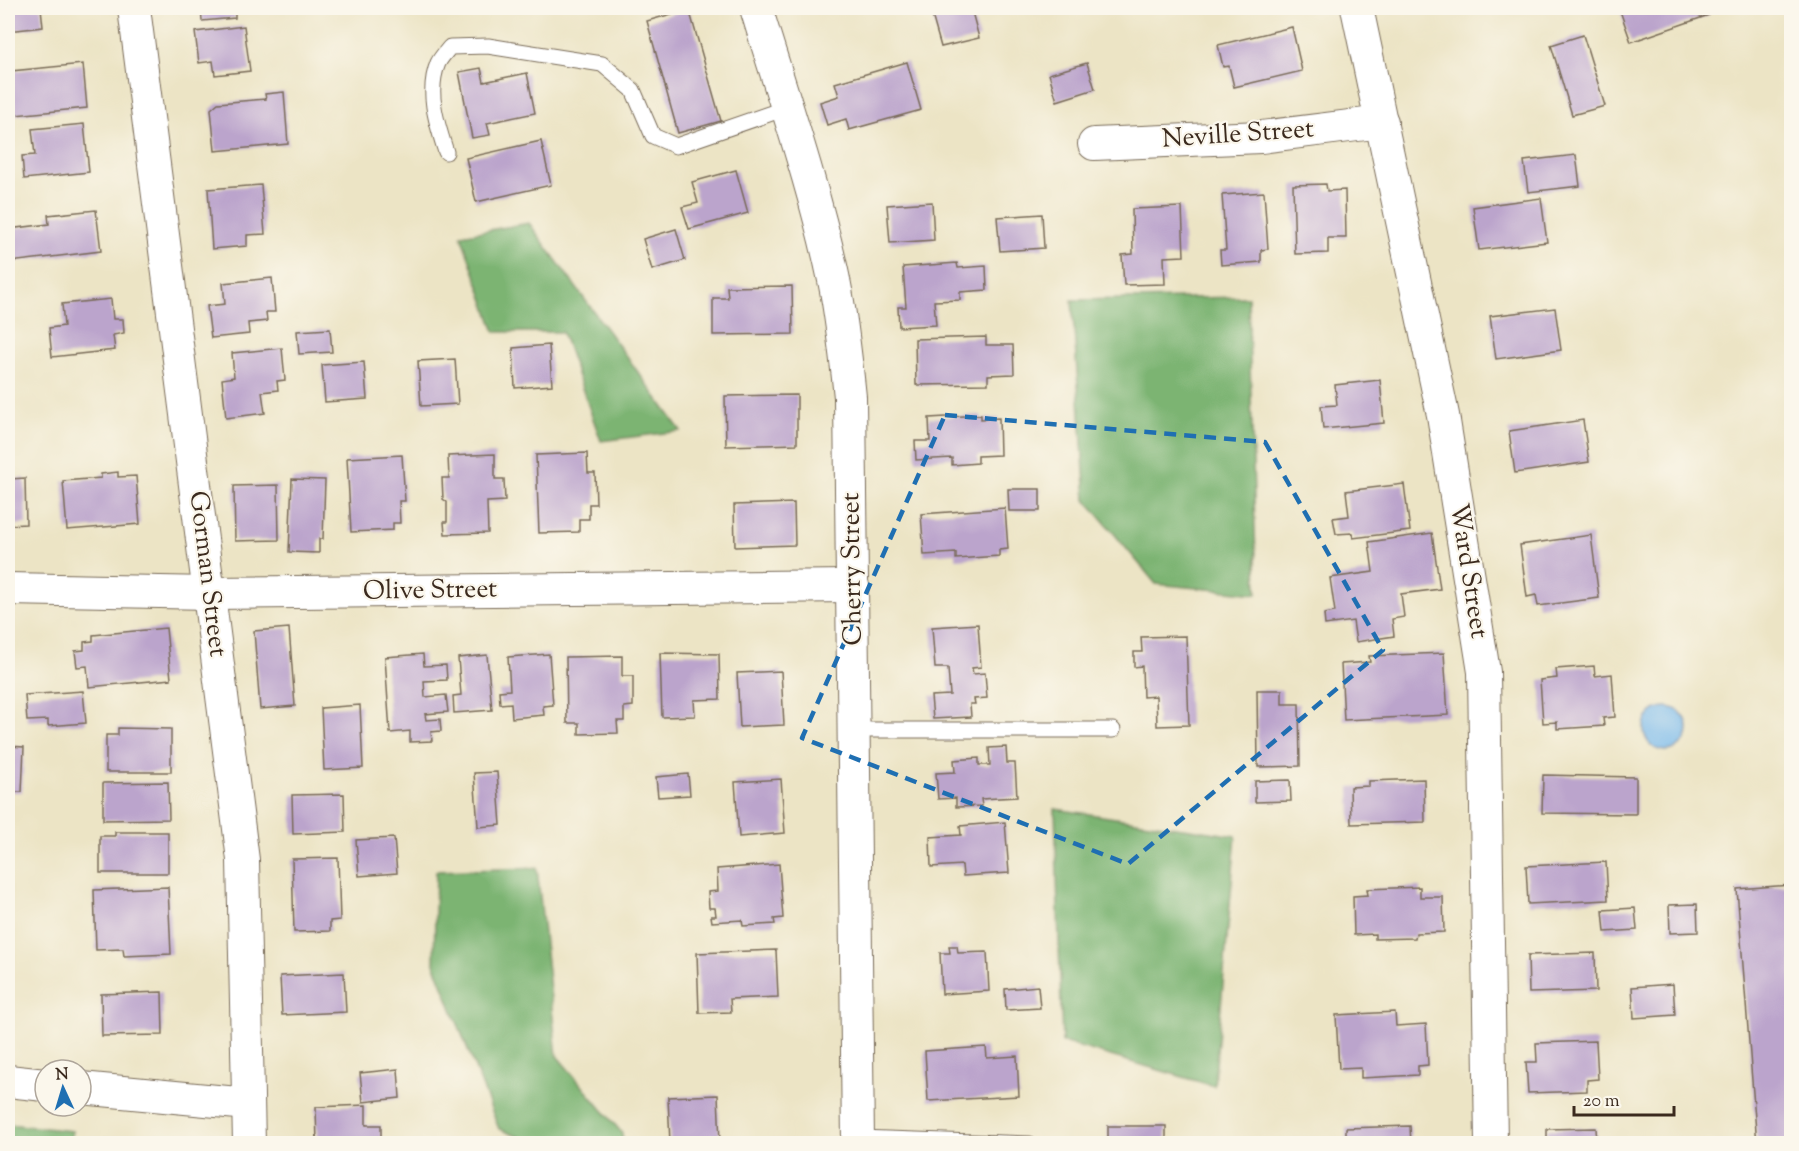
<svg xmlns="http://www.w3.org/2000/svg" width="1799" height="1151" font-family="'Sorts Mill Goudy',serif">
  <rect width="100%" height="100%" fill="#fbf7ec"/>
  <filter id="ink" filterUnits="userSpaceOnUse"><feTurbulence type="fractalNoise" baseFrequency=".0167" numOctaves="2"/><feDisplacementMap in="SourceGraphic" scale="12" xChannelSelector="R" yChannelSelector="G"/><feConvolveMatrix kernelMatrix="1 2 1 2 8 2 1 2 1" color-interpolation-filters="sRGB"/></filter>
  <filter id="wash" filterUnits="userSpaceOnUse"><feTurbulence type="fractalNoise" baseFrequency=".008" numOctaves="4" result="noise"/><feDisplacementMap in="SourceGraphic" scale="24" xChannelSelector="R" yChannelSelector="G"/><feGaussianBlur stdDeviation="1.35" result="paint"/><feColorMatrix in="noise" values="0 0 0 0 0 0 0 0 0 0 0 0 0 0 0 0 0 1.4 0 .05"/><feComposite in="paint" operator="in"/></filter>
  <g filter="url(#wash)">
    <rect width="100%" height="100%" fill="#ece4c5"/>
    <!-- forest -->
    <g fill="#7bb472" stroke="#5b6f48" stroke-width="1.5">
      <polygon points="529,223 681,431 601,441 562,332 495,332 461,235"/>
      <polygon points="1248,297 1257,594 1156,584 1086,500 1072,300"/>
      <polygon points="1055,809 1236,836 1214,1086 1062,1042"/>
      <polygon points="537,868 557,1056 622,1133 623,1143 534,1143 499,1129 434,963 436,871"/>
      <polygon points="8,1124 72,1131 72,1143 8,1143"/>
    </g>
    <!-- water -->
    <circle fill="#74b7ea" stroke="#587084" stroke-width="1.5" cx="1666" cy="729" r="22"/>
    <g id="blocks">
      <!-- building -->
      <g fill="#bba4cc">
        <polygon points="8,8 41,8 43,27 8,31"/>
        <polygon points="201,8 235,8 235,18 202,21"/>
        <polygon points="930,8 971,8 979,38 941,47"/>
        <polygon points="1619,8 1706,8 1709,15 1631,42"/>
        <polygon points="689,9 721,121 678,133 647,21"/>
        <polygon points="244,26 250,71 215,75 213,61 199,63 195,32"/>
        <polygon points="1292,27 1302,71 1234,87 1229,66 1223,67 1218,45"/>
        <polygon points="1583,35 1605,106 1572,115 1551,45"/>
        <polygon points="907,62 921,110 849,130 846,119 827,125 820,102 839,96 835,83"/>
        <polygon points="1087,63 1095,89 1057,101 1049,74"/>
        <polygon points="83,64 87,108 15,115 11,71"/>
        <polygon points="481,68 484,82 527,73 535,113 487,123 490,135 472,138 459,72"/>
        <polygon points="284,92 288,144 215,151 211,109 218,103 266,99 265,94"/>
        <polygon points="84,124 89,172 24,179 22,156 35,155 32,129"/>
        <polygon points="541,141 551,185 476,202 466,158"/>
        <polygon points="1576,155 1580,186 1528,192 1524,161"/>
        <polygon points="736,170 748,213 689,229 682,207 698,203 692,182"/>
        <polygon points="1326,184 1327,191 1345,190 1346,238 1328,238 1328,253 1295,254 1293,185"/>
        <polygon points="261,185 265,234 247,235 247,246 212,249 208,189"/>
        <polygon points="1264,192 1268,249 1261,250 1261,262 1221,265 1220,250 1226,250 1222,195"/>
        <polygon points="1541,198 1547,242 1479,250 1473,207"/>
        <polygon points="932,202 934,240 890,243 887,205"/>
        <polygon points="1182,207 1184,256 1164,257 1165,284 1124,285 1122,255 1133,254 1132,209"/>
        <polygon points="96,210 101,251 10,262 8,229 49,224 48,215"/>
        <polygon points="1042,214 1044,248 1000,251 997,217"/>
        <polygon points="676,229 685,260 652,270 643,239"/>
        <polygon points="957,263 958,268 986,266 987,290 960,292 960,300 934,301 936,325 899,327 898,307 906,307 903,267"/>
        <polygon points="272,278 275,312 266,312 267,321 248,323 249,334 211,338 207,306 225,304 223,283"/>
        <polygon points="792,286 793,334 713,335 713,298 728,298 727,287"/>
        <polygon points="111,299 113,319 123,319 124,333 113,335 115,350 52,357 49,328 64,326 62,304"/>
        <polygon points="1555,308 1561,350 1496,359 1490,316"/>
        <polygon points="330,329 332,352 299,354 297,331"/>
        <polygon points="986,337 986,345 1013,345 1014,374 988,375 988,384 916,385 915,339"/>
        <polygon points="549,345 552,385 515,388 513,348"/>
        <polygon points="282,348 285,380 277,381 278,390 262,392 265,413 226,418 222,379 234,377 232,353"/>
        <polygon points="455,359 458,404 421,406 418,361"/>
        <polygon points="364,362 367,399 325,402 322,365"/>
        <polygon points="1380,380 1384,423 1323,429 1321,406 1337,405 1335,385"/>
        <polygon points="797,395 797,444 726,446 725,396"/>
        <polygon points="981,415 981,419 999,418 1000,455 978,456 978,463 952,465 952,458 916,460 915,441 930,441 929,418"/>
        <polygon points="1583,420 1589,462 1515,473 1509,431"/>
        <polygon points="587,453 588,473 595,473 596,504 589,504 589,519 579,519 579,532 539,533 536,455"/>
        <polygon points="495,454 495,479 504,479 505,501 487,502 488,533 445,534 444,522 447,522 447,502 443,499 442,478 449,478 448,456"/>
        <polygon points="402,455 405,501 399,501 400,523 393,523 393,530 351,532 347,458"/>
        <polygon points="8,471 10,471 10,479 25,478 26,524 8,525"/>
        <polygon points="118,472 118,477 136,476 140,524 67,530 63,481 101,478 101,474"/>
        <polygon points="292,479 325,480 323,539 319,539 319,553 289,552"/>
        <polygon points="1404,484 1410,531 1353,538 1352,533 1336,534 1333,518 1349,516 1346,491"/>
        <polygon points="278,485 279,540 235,541 234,486"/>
        <polygon points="1008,489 1040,489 1040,511 1009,511"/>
        <polygon points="794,503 795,545 735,547 734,505"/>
        <polygon points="1005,508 1008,549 999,550 999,556 956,559 956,553 924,555 921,514"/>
        <polygon points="1432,533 1440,589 1401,594 1404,617 1392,619 1394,636 1356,642 1353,621 1325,625 1324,614 1335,612 1330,578 1373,572 1369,542"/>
        <polygon points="1591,535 1599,598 1538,606 1536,595 1527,597 1520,545"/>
        <polygon points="978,624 981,667 972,668 973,674 985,673 987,698 974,699 975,704 970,704 971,717 933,719 931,696 950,695 948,668 935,668 932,627"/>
        <polygon points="166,628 171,679 89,687 87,666 77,667 75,651 84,650 84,642 93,641 93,635"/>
        <polygon points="289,628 295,706 260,709 254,631"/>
        <polygon points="1186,636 1189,725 1157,726 1156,696 1143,697 1142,666 1134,667 1134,652 1142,652 1141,637"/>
        <polygon points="660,653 719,654 720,699 694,700 695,716 662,717"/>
        <polygon points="1444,653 1448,715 1344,720 1341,664 1370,662 1369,656"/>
        <polygon points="423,654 424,666 446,665 447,680 424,681 425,697 446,695 448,712 425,714 426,720 440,719 441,731 431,732 432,741 410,742 410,731 390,733 385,657"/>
        <polygon points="549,654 553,705 543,706 544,715 512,718 511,703 500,704 499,691 510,690 508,657"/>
        <polygon points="487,655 492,710 454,713 453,696 461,695 458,658"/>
        <polygon points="622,656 622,676 633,676 633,706 624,707 624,721 617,721 618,733 579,734 579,723 567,723 566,657"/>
        <polygon points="1594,666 1595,676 1612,674 1615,717 1603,718 1604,726 1557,729 1557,722 1543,723 1540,680 1557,678 1556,669"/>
        <polygon points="781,671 784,725 740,727 737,673"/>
        <polygon points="1257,690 1282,690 1282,704 1299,704 1300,766 1258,767"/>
        <polygon points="83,691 86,723 48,726 48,720 27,721 25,695"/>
        <polygon points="360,705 363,768 324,770 321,708"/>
        <polygon points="118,728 171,729 171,772 106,772 106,735 118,735"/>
        <polygon points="8,746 24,747 22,792 8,792"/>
        <polygon points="1006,747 1007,763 1015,763 1017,797 981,799 982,806 956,807 956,798 938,799 936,773 955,772 954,760 979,758 979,765 990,765 989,748"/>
        <polygon points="497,772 501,825 478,827 474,773"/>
        <polygon points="688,774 690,795 658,797 656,777"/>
        <polygon points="1543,775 1636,777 1636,814 1542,813"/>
        <polygon points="781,779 785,833 739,837 735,782"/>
        <polygon points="1424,779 1425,822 1351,824 1350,787 1369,786 1369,781"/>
        <polygon points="1290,780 1291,801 1255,802 1255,781"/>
        <polygon points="168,782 169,819 103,820 103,783"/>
        <polygon points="344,794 345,832 293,834 292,795"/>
        <polygon points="1005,822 1009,873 963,876 962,865 931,867 930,837 961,835 960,826"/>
        <polygon points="115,832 168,832 168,873 100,873 100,836 115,836"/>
        <polygon points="394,838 397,873 359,876 356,840"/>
        <polygon points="338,858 340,920 330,921 330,931 294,932 292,859"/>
        <polygon points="1606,862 1608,900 1528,904 1526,866"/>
        <polygon points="779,864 783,918 774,919 775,924 743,926 742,920 712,922 711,916 716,916 715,908 709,908 708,892 718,891 717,869"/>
        <polygon points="1792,885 1792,1144 1757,1144 1737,889"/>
        <polygon points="168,887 171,954 124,956 123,949 96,950 94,890"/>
        <polygon points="1420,887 1420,897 1443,897 1444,932 1416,933 1415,938 1375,939 1375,934 1354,935 1353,896 1368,895 1367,889"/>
        <polygon points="1697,904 1698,932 1670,933 1669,905"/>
        <polygon points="1635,908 1637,930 1605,932 1603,910"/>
        <polygon points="949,946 957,946 958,953 987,952 989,991 942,994 940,953 950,953"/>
        <polygon points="776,950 778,997 730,999 731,1012 699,1013 697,953"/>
        <polygon points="1595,953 1596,991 1529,993 1528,955"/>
        <polygon points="344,973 346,1012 282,1015 280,976"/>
        <polygon points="1673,984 1675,1015 1634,1018 1632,987"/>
        <polygon points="1038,986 1040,1008 1006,1010 1005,989"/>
        <polygon points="162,992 163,1035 102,1036 101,994"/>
        <polygon points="1395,1012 1396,1026 1426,1024 1428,1065 1418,1066 1418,1075 1361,1078 1361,1068 1339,1069 1336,1015"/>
        <polygon points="1596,1041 1598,1079 1587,1080 1587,1091 1528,1093 1526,1062 1537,1062 1536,1043"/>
        <polygon points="986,1047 987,1058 1017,1056 1019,1096 928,1101 925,1051"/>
        <polygon points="398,1069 400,1098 363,1102 360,1073"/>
        <polygon points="718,1095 720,1143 670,1144 668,1097"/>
        <polygon points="366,1105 366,1125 381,1125 381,1144 317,1144 316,1107"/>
        <rect x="1108" y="1126" width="58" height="18"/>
        <polygon points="1410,1126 1411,1144 1346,1144 1346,1128"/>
        <polygon points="1596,1128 1597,1144 1547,1144 1547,1129"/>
      </g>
    </g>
  </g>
  <g filter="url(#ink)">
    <use href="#blocks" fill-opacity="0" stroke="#796b58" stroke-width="1.5"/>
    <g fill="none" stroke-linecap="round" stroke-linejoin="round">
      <!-- lane casing -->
      <g stroke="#796b58" stroke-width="17">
        <g id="lane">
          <path d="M446 152C437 124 426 92 438 63 441 57 446 52 450 47L488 46 602 64 633 90 653 136 676 146 786 108"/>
          <polyline points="855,730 1113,730"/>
          <polyline points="858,1138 1030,1144"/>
        </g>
      </g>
      <!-- street casing -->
      <g stroke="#796b58" stroke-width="34">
        <g id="street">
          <polyline points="134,8 243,860 249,1144"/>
          <path d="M756 8C783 97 815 189 834 280 842 319 846 358 850 397L858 1144"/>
          <polyline points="1357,8 1443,415 1484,672 1491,1144"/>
          <polyline points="1094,144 1261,137 1382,122"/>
          <polyline points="8,589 210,593 853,586"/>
          <polyline points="8,1081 45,1085"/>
          <polyline points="81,1088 248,1104"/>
        </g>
      </g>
      <!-- lane -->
      <use href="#lane" stroke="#fff" stroke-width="15"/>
      <!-- street -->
      <use href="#street" stroke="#fff" stroke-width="32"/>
    </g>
  </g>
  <!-- marked area -->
  <path fill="none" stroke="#1f6fb2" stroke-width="4.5" stroke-dasharray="12 8" stroke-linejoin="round" d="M945 415 1265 442 1383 650 1128 864 802 738Z"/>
  <g text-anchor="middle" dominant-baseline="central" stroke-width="4.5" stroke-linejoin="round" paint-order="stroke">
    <!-- street labels -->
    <g font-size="26" fill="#3b2a1e" stroke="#fbf7ec">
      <text transform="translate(1238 135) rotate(-4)">Neville Street</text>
      <text transform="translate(853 569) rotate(-91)">Cherry Street</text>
      <text transform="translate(1468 571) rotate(81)">Ward Street</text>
      <text transform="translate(207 574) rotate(83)">Gorman Street</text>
      <text transform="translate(430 591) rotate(-1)">Olive Street</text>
    </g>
  </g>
  <!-- margin -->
  <rect width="1799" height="1151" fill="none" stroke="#fbf7ec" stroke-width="30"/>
  <!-- north arrow -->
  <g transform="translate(63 1088) rotate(356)"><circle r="28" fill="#fbf7ec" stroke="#aea59a" stroke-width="1.5"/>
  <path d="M0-4.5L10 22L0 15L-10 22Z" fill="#1f6fb2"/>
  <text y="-9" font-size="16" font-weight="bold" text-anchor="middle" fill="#3b2a1e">N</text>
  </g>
  <!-- scale -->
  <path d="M1574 1106v9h100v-9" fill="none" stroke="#3b2a1e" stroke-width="3"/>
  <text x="1583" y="1106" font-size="18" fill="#3b2a1e" stroke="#fbf7ec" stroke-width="4.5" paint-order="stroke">20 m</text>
</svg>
